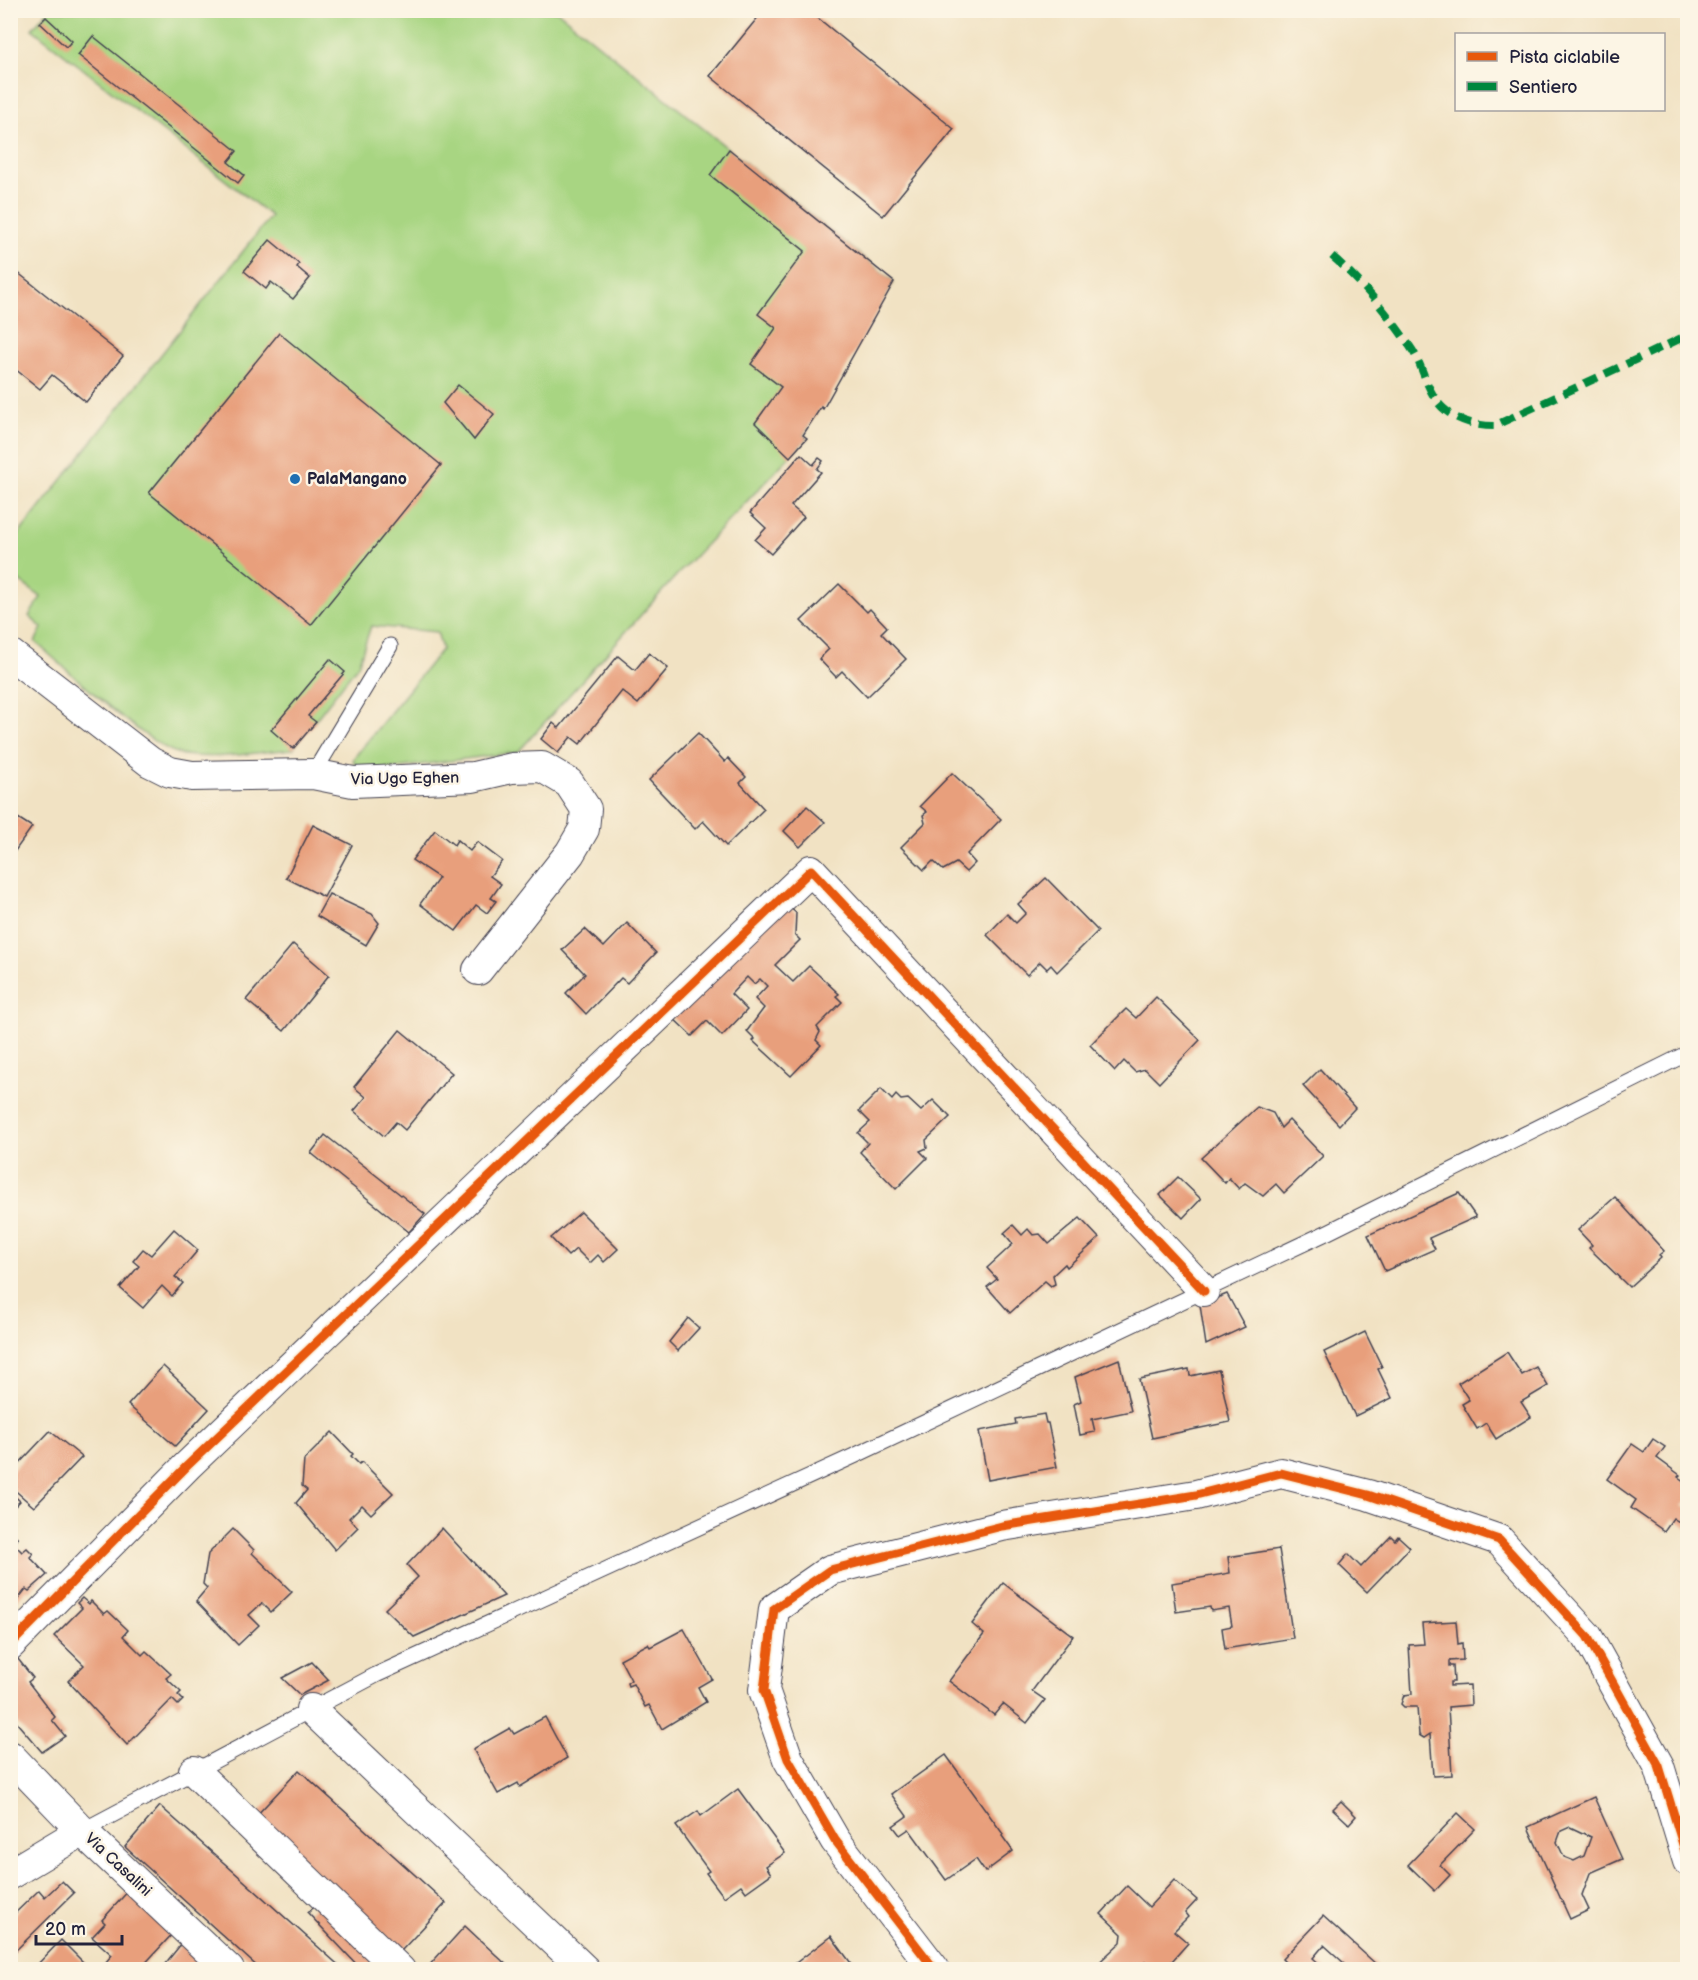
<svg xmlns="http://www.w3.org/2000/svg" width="1698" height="1980" font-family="'Balsamiq Sans',sans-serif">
  <rect width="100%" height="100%" fill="#fcf5e5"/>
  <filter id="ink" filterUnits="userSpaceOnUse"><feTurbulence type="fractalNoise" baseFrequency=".0167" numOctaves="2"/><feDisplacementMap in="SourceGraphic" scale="12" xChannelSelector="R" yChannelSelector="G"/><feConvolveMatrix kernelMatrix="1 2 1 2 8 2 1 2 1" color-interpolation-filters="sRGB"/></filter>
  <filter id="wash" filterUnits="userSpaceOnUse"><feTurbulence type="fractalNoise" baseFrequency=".008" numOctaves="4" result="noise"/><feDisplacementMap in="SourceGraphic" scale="24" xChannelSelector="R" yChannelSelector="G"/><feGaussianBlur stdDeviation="1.35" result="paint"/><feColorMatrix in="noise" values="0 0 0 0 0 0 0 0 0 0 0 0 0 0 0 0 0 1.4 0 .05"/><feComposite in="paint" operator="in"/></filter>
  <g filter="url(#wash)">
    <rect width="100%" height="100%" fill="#f1e2c3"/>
    <!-- green -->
    <path fill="#a8d582" stroke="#657c5e" stroke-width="1.5" d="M48 11H557L894 282 803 435 807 438 675 577 518 752 358 773 353 759 442 649 437 632 371 626 358 665 293 749C258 752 219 760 184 755 152 751 64 666 35 642L42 628 29 616 41 597 11 575 10 545 271 216 32 29Z"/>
    <g id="blocks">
      <!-- building -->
      <g fill="#e89f7c" fill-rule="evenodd">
        <polygon points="764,10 808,10 954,129 883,216 710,76"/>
        <polygon points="46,17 72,41 66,47 40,23"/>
        <polygon points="93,36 237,151 228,162 244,175 238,183 78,55"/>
        <polygon points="729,149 894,282 823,409 821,407 803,435 807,438 790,457 755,423 781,387 751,364 776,328 758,314 805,251 710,175"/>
        <polygon points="270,240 299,264 297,267 310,278 293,299 271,282 266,289 244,271"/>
        <polygon points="17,272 123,356 86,402 52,375 40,389 10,365 10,280"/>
        <polygon points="279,333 441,465 311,625 149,493"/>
        <polygon points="458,385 494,414 474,440 443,403"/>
        <polygon points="801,454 813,465 819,458 823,461 817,469 821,472 791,506 804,517 771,554 755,540 766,528 750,513"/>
        <polygon points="839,584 867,612 870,609 887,627 881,633 906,659 867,697 842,671 836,677 819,659 829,649 801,621"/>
        <polygon points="649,653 668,668 638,704 622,691 580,744 571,737 558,753 541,739 553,723 559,728 618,656 635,670"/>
        <polygon points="330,659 345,672 308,716 316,722 293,749 271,730"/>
        <polygon points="698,733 725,762 728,758 746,777 740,783 764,809 726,846 703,821 695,829 649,780"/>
        <polygon points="952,773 1001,819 967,854 975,863 966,872 956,863 943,870 933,861 924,870 901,847 925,823 923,815 927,812 920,806"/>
        <polygon points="807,806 825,822 800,847 784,831"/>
        <polygon points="10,813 32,827 10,858"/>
        <polygon points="313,825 352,845 324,897 286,878"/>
        <polygon points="435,830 454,845 457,840 470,851 477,842 502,861 490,876 501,884 491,898 496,901 487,913 476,905 456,931 420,904 439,878 412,860"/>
        <polygon points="1046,878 1098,931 1057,972 1051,965 1047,969 1040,962 1027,975 987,935 1007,914 1016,923 1026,913 1018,904"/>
        <polygon points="329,894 372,914 379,923 366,945 317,916"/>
        <polygon points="785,903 796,913 795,935 800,940 775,965 793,982 809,966 839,994 836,996 842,1002 817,1027 820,1032 816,1040 821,1045 791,1076 753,1041 755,1039 747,1031 764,1008 755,999 767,986 760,979 754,984 747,977 731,994 747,1010 722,1036 707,1021 692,1036 671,1016"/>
        <polygon points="627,923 656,953 627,983 621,978 586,1014 566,993 585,974 562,950 585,929 604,947"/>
        <polygon points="293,944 329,975 284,1031 246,1000"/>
        <polygon points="1156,997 1200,1040 1159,1083 1145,1069 1135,1072 1124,1061 1115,1071 1090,1045 1126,1009 1136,1018"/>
        <polygon points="400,1030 452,1073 405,1130 396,1122 384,1136 354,1111 366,1097 354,1087"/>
        <polygon points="1320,1069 1355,1108 1339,1125 1303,1086"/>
        <polygon points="881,1089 892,1100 896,1095 901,1100 908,1099 921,1111 933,1100 950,1117 926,1140 927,1148 920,1151 927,1158 896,1189 860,1152 868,1143 858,1133 870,1122 859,1111"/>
        <polygon points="1257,1107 1273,1113 1281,1128 1289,1120 1323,1156 1284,1193 1276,1184 1263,1196 1245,1183 1239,1189 1229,1178 1225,1183 1201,1158"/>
        <polygon points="325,1135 425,1214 409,1232 311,1153"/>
        <polygon points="1178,1177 1201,1199 1183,1218 1160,1195"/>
        <polygon points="1459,1193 1476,1217 1429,1238 1435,1249 1385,1271 1368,1235"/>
        <polygon points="1615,1197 1664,1251 1659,1255 1661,1258 1629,1287 1589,1248 1592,1245 1578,1230"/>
        <polygon points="581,1212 618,1249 604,1262 598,1255 590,1263 576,1249 568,1256 551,1238"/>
        <polygon points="1080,1218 1099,1238 1067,1267 1065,1264 1053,1275 1055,1284 1051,1286 1045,1281 1010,1313 987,1287 997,1279 987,1268 1013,1244 1004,1233 1013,1225 1022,1235 1028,1229 1033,1235 1040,1234 1049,1244"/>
        <polygon points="174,1229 198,1250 175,1277 183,1283 172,1296 162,1286 143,1308 120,1288 139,1266 133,1261 143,1249 151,1255"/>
        <polygon points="1227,1294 1245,1327 1206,1345 1200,1305"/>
        <polygon points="688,1318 699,1328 678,1351 669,1342"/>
        <polygon points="1365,1332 1382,1367 1378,1369 1392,1398 1355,1416 1324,1352"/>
        <polygon points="1507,1352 1522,1375 1536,1367 1548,1386 1521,1402 1531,1417 1496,1439 1486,1423 1477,1429 1462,1404 1469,1400 1458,1383"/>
        <polygon points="1119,1359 1131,1411 1092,1419 1095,1432 1080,1435 1074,1404 1081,1401 1075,1377"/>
        <polygon points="163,1366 209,1409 175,1446 128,1405"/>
        <polygon points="1189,1369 1190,1376 1219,1370 1230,1422 1152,1438 1139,1379"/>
        <polygon points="1044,1414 1046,1423 1048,1423 1057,1467 988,1480 979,1431 1016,1424 1015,1419"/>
        <polygon points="50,1431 82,1457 34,1507 10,1486 10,1473"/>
        <polygon points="332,1432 353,1454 351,1456 359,1464 362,1462 393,1493 371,1514 362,1505 349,1518 358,1527 335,1550 296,1503 307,1490 302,1486 304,1460"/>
        <polygon points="1653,1439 1665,1447 1657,1458 1680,1475 1678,1477 1688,1484 1688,1499 1682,1506 1688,1509 1688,1528 1673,1518 1664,1531 1631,1508 1636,1500 1607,1479 1632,1444 1644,1452"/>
        <polygon points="10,1492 20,1501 10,1511"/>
        <polygon points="442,1528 504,1596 414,1637 385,1609 418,1577 407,1565"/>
        <polygon points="233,1529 254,1550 252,1553 292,1592 271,1612 262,1603 249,1615 259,1625 238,1645 196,1601 207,1588 203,1584 208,1554"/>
        <polygon points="10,1530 18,1538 13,1543 22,1552 27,1548 33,1554 30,1557 47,1575 29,1591 26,1589 10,1609"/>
        <polygon points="1391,1536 1395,1540 1398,1536 1410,1547 1367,1592 1339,1565 1348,1554 1361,1567"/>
        <polygon points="1279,1549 1293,1638 1225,1649 1222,1628 1232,1626 1229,1608 1211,1611 1210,1607 1176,1612 1172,1583 1230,1573 1228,1557"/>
        <polygon points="1003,1583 1073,1636 1032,1691 1045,1700 1027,1723 1003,1704 994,1715 949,1681 984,1634 972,1624"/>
        <polygon points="82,1598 89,1604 91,1601 104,1614 108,1611 128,1630 123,1636 142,1655 146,1651 171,1674 166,1678 181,1692 178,1695 183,1700 178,1705 172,1699 127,1745 68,1681 84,1665 54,1636 82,1608 77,1603"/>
        <polygon points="1456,1621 1458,1644 1462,1643 1463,1660 1449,1661 1449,1666 1453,1666 1454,1682 1450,1682 1450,1686 1470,1685 1471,1705 1448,1707 1452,1775 1433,1776 1430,1734 1424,1738 1419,1735 1417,1707 1404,1707 1401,1704 1404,1695 1412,1694 1409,1645 1424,1644 1422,1623"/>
        <polygon points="684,1629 712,1679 698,1687 706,1702 662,1729 649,1705 645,1707 633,1684 628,1686 627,1683 631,1680 620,1659 648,1644 650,1647"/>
        <polygon points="14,1654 33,1678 28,1682 55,1717 52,1720 65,1736 42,1752 10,1715 10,1657"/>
        <polygon points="312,1662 329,1680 300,1695 282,1678"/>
        <polygon points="545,1717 567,1758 520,1787 518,1783 498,1794 473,1749 510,1728 514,1734"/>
        <polygon points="946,1755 1003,1834 1002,1836 1013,1851 985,1872 976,1859 946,1880 909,1829 900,1835 893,1826 907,1816 891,1794"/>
        <polygon points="299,1770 446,1903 401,1951 254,1818"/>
        <polygon points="738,1789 785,1853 766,1866 771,1874 746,1892 741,1885 724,1897 706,1873 709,1871 676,1826 698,1811 701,1816"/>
        <path d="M1594 1797 1622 1859 1590 1873 1582 1895 1589 1910 1570 1919 1528 1827ZM1570 1827 1591 1837 1584 1856 1574 1861 1564 1857 1557 1842 1561 1831Z"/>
        <polygon points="1341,1801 1356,1816 1349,1824 1333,1809"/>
        <polygon points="160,1806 344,1970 261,1970 125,1847"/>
        <polygon points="1458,1813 1475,1829 1440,1865 1450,1875 1435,1891 1408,1865"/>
        <polygon points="1174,1880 1197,1900 1185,1913 1188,1917 1174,1931 1188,1943 1164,1970 1153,1970 1145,1962 1138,1970 1091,1970 1121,1942 1122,1934 1101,1914 1127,1886 1149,1907"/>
        <polygon points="62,1881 74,1893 10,1956 10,1918 39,1890 45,1897"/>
        <polygon points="131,1888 176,1930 139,1970 112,1970 105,1963 112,1955 92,1937 105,1923 102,1920"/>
        <polygon points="323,1898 392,1970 362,1970 308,1913"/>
        <polygon points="1323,1916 1377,1965 1373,1970 1338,1970 1344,1963 1324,1945 1313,1958 1326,1970 1293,1970 1282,1959"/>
        <polygon points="465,1926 512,1970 425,1970"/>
        <polygon points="831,1936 856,1970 790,1970 792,1966"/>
        <polygon points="186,1938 206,1956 194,1970 160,1970"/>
        <polygon points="61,1940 91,1970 32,1970"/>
      </g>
    </g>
  </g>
  <g filter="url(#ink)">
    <use href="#blocks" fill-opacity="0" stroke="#413f4f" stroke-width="1.5"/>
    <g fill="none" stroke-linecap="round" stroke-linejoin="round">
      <!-- service casing -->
      <g stroke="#413f4f" stroke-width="17">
        <g id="service">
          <polyline points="313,774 390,646"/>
          <polyline points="82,1831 376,1675 854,1456 1328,1232 1688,1053"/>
        </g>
      </g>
      <!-- minor casing -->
      <g stroke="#413f4f" stroke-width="32">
        <g id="minor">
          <polyline points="10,654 150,762 170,772 192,776 313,774 353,782 473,777 512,768 542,767 569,783 586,809 584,829 570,853 478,970"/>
          <polyline points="10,1645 187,1466 811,870 1204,1291"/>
          <polyline points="311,1709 585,1970"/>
          <polyline points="10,1756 82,1831 229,1970"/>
          <polyline points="194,1771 400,1970"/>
          <polyline points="10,1874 82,1831"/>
          <polyline points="935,1970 835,1840 788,1759 764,1690 774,1609 830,1570 1002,1526 1196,1495 1281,1473 1368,1495 1499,1540 1587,1636 1659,1766 1688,1861"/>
        </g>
      </g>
      <!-- service -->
      <use href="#service" stroke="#fff" stroke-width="15"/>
      <!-- minor -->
      <use href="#minor" stroke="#fff" stroke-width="30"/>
      <!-- quiet -->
      <path stroke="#00873e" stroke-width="8" stroke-dasharray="15 8" stroke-linecap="butt" d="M1332 256C1363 283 1390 316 1413 351 1424 369 1427 393 1443 408 1457 421 1476 426 1494 426L1688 335"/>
      <!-- cycleway casing -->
      <g stroke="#fcf5e5" stroke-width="13">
        <g id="cycleway">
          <polyline points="10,1645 187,1466 811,870 1204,1291"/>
          <polyline points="935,1970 835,1840 788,1759 764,1690 774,1609 830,1570 1002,1526 1196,1495 1281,1473 1368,1495 1499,1540 1587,1636 1659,1766 1688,1861"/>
        </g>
      </g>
      <!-- cycleway -->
      <use href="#cycleway" stroke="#e8590c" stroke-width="9"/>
    </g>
  </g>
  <!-- markers -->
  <circle fill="#1f6fb2" stroke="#fcf5e5" stroke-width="2" cx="295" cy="479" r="6"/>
  <g text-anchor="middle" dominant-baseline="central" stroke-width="5" stroke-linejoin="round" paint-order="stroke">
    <!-- poi labels -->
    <g font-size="16" font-weight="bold" fill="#22223b" stroke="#fcf5e5" text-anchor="start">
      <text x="307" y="479">PalaMangano</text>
    </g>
    <!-- street labels -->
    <g font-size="16" fill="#22223b" stroke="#fcf5e5">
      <text transform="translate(405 779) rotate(-1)">Via Ugo Eghen</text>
      <text transform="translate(118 1865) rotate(43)">Via Casalini</text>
    </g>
  </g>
  <!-- margin -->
  <rect width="1698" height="1980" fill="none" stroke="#fcf5e5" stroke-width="36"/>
  <!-- legend -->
  <rect x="1455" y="33" width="210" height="78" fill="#fcf5e5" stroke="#a5a1a1" stroke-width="1.5"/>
  <rect x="1467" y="52" width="30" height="9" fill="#e8590c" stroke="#a5a1a1" stroke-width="1.5"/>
  <text x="1509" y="63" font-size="18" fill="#22223b">Pista ciclabile</text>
  <rect x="1467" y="82" width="30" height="9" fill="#00873e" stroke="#a5a1a1" stroke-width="1.5"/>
  <text x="1509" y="93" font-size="18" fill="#22223b">Sentiero</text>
  <!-- scale -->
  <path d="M36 1935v9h86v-9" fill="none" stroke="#22223b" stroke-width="3"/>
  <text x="45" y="1935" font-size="18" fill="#22223b" stroke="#fcf5e5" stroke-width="4.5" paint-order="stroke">20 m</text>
</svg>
